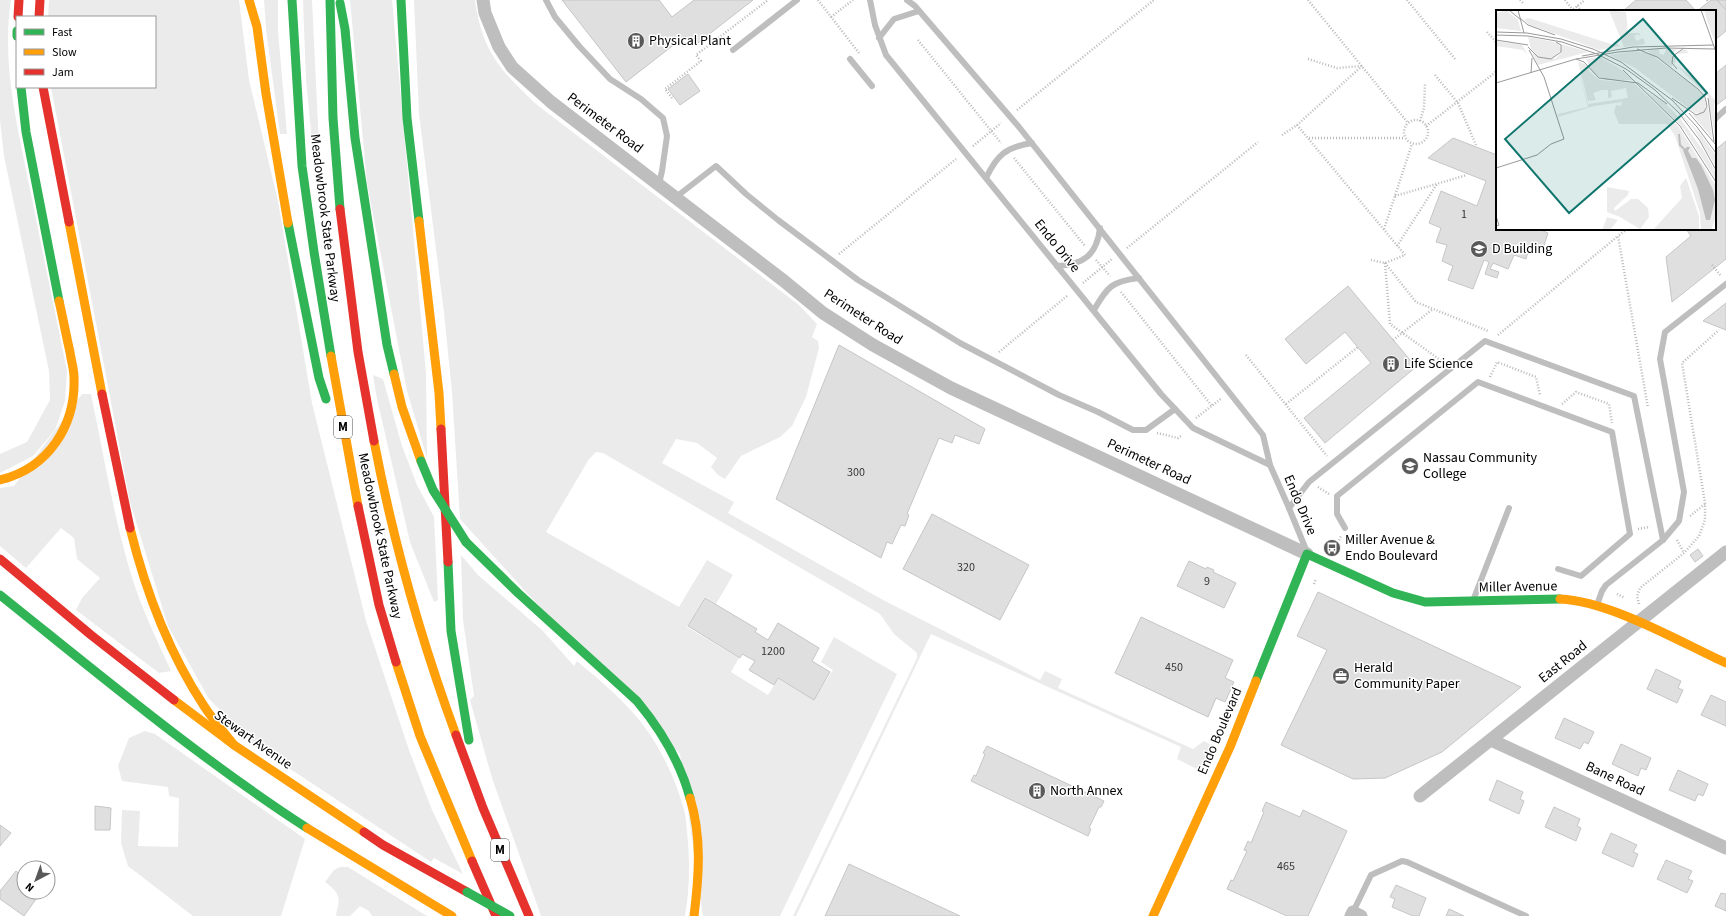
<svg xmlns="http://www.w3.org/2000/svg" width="1726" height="916" font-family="'Source Sans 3',sans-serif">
  <rect width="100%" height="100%" fill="#fff"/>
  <!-- green -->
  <g fill="#ebebeb">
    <path d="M0 0H11C1 63 18 128 30 189 42 250 55 311 67 371L65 401 55 430 33 456 0 473V454L27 442 50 400 49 371 4 156 0 120Z"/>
    <polygon points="49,0 239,0 249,80 278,201 312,403 366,621 409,750 432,810 463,874 434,858 431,862 257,747 209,699 168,626 130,502 51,87 155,87 155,17 48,17"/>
    <polygon points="264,0 278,0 278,31 287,134 280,134 266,29"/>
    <polygon points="303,0 312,0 320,166 314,162 306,80"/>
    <polygon points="350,0 392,0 426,373 427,458 407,391 367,183"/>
    <path d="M414 0H475C482 51 500 70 536 104L799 305 817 324 812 337 818 341 819 348 806 397 792 426 780 437 741 456 725 479 718 475 711 467 717 458 697 443 676 439 662 463 734 502 728 513 885 601 1040 680 1045 671 1062 679 1058 688 1193 749 1204 741 1213 746 1201 767 1197 769 1177 759 1181 747 931 634 796 916H793L917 658V653L894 634 880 614 603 453 596 452 589 459 546 532 679 607 707 560 733 575 716 604 705 597 687 627 739 658 731 672 768 695 778 679 814 700 833 670 821 662 834 637 897 674 780 916H703L680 754 526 592 460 519 452 392 444 313 419 114Z"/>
    <polygon points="373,375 383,379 402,446 417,485 434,517 438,600 434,602 410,542 377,399"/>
    <path d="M82 394H91C103 451 112 508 128 564 138 601 155 636 171 671L159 673 76 610 82 598 100 578 77 559 74 538 61 528 26 568 0 546V488L14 486Z"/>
    <path d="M461 555 478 575 543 631 574 666 577 661C597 678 618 695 635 715 658 742 675 776 684 810 686 816 686 824 687 831 690 859 690 888 685 916H541L492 778 470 700 474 696 463 620Z"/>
    <polygon points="145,731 155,734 305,839 281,916 193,916 128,866 121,843 122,810 140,811 138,846 178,847 179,798 169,796 168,787 122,781 118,766 129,738"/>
    <path d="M340 867H348L427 916H372L369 911 360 906 350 916H337L336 914C341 898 340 893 325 882L334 870Z"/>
  </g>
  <!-- building -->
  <g fill="#dfdfdf" stroke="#c6c6c6">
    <polygon points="562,0 659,0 672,17 694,0 753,0 694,46 685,36 626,82"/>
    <polygon points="1636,0 1686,0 1696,11 1623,11"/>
    <polygon points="1711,0 1717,0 1726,10 1726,31 1715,40 1715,11 1697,11"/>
    <polygon points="1717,0 1726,0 1726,10"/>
    <polygon points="1726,65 1726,98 1715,106 1715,74"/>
    <polygon points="688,74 700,91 680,105 668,89"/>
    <polygon points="1453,138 1497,155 1497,229 1539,229 1548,233 1543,249 1530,244 1526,259 1514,255 1508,269 1493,263 1490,269 1499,272 1497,278 1485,274 1489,262 1484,260 1473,289 1448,280 1453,266 1442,261 1447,245 1436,242 1441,228 1429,223 1441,191 1477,206 1486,181 1428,158"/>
    <polygon points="1726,141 1726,259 1672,302 1666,257 1691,236 1686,229 1715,229 1715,150"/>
    <polygon points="1348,286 1416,367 1325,443 1304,418 1371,363 1345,332 1306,364 1285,339"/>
    <polygon points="1726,303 1726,330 1703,321"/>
    <polygon points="839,345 985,429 979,444 955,435 952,443 939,438 907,514 909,515 905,526 901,525 892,544 887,542 881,558 776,499"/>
    <polygon points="932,514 1029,565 1000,620 903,569"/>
    <polygon points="1698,549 1703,556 1695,562 1690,555"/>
    <polygon points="1189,561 1206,569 1207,567 1214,570 1213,572 1236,583 1224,608 1177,586"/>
    <polygon points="1318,592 1521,687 1442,752 1385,778 1353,779 1281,745 1327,650 1297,636"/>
    <polygon points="705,598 757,629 755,632 768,640 778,623 819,648 812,661 830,672 814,700 778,678 774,685 749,670 755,661 742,654 740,658 688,626"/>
    <polygon points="1141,617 1233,660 1225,678 1234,682 1225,702 1216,698 1208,717 1115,673"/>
    <polygon points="1656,669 1681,681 1678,688 1683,690 1677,703 1647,689"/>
    <polygon points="1711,695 1726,702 1726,726 1701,715"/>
    <polygon points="1564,718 1594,732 1588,744 1584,742 1580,749 1555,738"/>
    <polygon points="1621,744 1651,758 1646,770 1641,768 1638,776 1612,764"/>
    <polygon points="987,746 1104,801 1101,807 1099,807 1089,828 1091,829 1088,836 971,781 974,775 976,776 985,754 983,753"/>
    <polygon points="1678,770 1708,784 1703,796 1698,794 1695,801 1669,790"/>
    <polygon points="1497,780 1523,792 1520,799 1524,801 1519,814 1489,800"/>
    <polygon points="1266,802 1300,817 1303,810 1347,831 1308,916 1287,916 1227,889 1231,880 1233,881 1247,851 1244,850 1248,841 1251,843 1264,812 1262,811"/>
    <polygon points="95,806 111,808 110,830 95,830"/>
    <polygon points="1554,807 1580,819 1577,826 1581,828 1576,841 1545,827"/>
    <polygon points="0,825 11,833 0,846"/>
    <polygon points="1611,833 1637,845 1633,852 1638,854 1633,867 1602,853"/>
    <polygon points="1666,860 1692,871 1688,879 1693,881 1687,893 1657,879"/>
    <polygon points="849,864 960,916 825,916"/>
    <polygon points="16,871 24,877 24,892 41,892 24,916 0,899 0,891"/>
    <polygon points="1396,885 1426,898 1419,916 1413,916 1392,907 1395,899 1390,897"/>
    <polygon points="1721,893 1726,894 1726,911 1715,906"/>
    <polygon points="1449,909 1464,916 1446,916"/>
  </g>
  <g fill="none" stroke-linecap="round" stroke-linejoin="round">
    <!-- path -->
    <g stroke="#b9b9b9" stroke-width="2.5" stroke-dasharray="1 2" stroke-linecap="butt">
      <polyline points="818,0 859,53"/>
      <polyline points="1308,0 1408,123"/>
      <polyline points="1407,0 1455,59"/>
      <polyline points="1520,0 1523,3"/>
      <polyline points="1565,0 1573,10"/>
      <polyline points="1707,0 1708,2"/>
      <polyline points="1577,6 1581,11"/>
      <polyline points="1571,11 1585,0"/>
      <polyline points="831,17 853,0"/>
      <polyline points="1487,32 1497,43"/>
      <polyline points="918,40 1001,143"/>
      <polyline points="1308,59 1337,68 1361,66"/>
      <polyline points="1435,75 1458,103 1476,145"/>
      <polyline points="672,98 665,89 701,61 696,55 768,0"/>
      <polyline points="1017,110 1154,0"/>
      <circle cx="1416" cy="132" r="12"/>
      <polyline points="1420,121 1424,108 1425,84"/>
      <polyline points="1297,125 1405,255 1385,263 1371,260"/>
      <polyline points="1426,126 1497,71"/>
      <polyline points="1282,135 1297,125 1362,66"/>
      <polyline points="1309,138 1405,138"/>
      <polyline points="973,146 1001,123"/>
      <polyline points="1014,158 1085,246"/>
      <polyline points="1395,196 1467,175"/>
      <polyline points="1384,229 1412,144"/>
      <polyline points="1627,229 1618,236 1648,408"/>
      <polyline points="1397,246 1437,184"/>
      <polyline points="1127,248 1258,142"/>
      <polyline points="839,254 956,159"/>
      <polyline points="1096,260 1110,276"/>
      <polyline points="1385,263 1416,302 1488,331"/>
      <polyline points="1385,263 1390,324 1443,362"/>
      <polyline points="1712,265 1721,276"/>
      <polyline points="1083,283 1112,259"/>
      <polyline points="1121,292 1212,406"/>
      <polyline points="1498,335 1618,236"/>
      <polyline points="1393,340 1433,309"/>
      <polyline points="999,352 1067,296"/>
      <polyline points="1246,355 1327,456"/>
      <polyline points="1490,377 1497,362 1536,377 1540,395"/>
      <polyline points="1286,404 1358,347"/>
      <polyline points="1562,404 1576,392 1609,404 1612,423"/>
      <polyline points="1196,418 1222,398"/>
      <polyline points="1157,433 1178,438 1181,436"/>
      <polyline points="1318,487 1329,494"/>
      <polyline points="1690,516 1705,504"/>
      <polyline points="1638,529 1650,527"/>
      <polyline points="1677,540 1684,553"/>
      <polyline points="1334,551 1341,536"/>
      <polyline points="1314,584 1316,579"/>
      <polyline points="1617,594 1625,598"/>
      <polyline points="1639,604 1637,596 1640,588 1684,553 1699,536 1705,520 1705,503 1682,363 1719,330"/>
    </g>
    <!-- lane -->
    <g stroke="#bebebe" stroke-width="6">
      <polyline points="546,0 555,17 579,46 610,79 641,99 663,118 667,136 662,171 659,184"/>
      <polyline points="870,0 875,25 886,55 1161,394 1193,428 1270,465"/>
      <polyline points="907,0 915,6 1019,127 1263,435 1270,465 1289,508 1307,552"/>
      <polyline points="879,38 894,19 919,11"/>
      <polyline points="733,50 797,0"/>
      <polyline points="850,59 872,86"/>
      <polyline points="1715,119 1726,109"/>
      <path d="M986 178C997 155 1006 147 1032 143"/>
      <polyline points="676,197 716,166 746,194 778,220 858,280 960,343 1059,395 1098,412 1133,430 1146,430 1175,409"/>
      <path d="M1057 266C1083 265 1097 255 1100 228"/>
      <path d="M1094 310C1107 287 1112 281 1139 278"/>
      <polyline points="1289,508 1309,482 1485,341 1634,396 1663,540"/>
      <polyline points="1345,528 1337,514 1337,496 1478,382 1612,432 1630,534 1581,576 1558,569"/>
      <polyline points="1474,598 1509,508"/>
      <polyline points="1597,605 1602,591 1606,585 1663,540 1679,521 1684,492 1660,359 1665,332 1726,284"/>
      <polyline points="1353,912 1371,875 1402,861 1407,862 1526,916"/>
    </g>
    <!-- street -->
    <g stroke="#bebebe" stroke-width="13">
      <polyline points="483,0 485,13 499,47 512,67 551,102 784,281 823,313 873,345 951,388 1307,554"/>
      <polyline points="1491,740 1726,848"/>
      <polyline points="1420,796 1726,552"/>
      <polyline points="1351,916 1353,912 1361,916"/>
    </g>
    <!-- fast -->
    <g stroke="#30b455" stroke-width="9">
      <polyline points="292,0 302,166 314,252 331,356"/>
      <polyline points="330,0 333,118 340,209"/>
      <polyline points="401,0 407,118 419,221"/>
      <polyline points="340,3 345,29 355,138 387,345 394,374"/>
      <polyline points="17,31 17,36"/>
      <polyline points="21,87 26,132 59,301"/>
      <polyline points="288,223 319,378 326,399"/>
      <path d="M466 542 518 593 637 701C661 730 680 761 690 798"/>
      <polyline points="448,562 451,631 469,740"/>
      <path d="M0 595C100 675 199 758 307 828"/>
      <polyline points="1256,681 1307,554 1393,593 1425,602 1560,599"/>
    </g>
    <!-- slow -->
    <g stroke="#ff9f0a" stroke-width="9">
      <polyline points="249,0 257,27 266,94 288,223"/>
      <polyline points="419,221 439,393 441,429"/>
      <polyline points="69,222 102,394"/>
      <polyline points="331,356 358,506"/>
      <polyline points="394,374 402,407 421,461"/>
      <path d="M374 441C393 540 421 640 456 735"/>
      <path d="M0 480C49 468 76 425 74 377 74 369 71 360 70 352 66 335 63 318 59 301"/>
      <path d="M130 528C145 589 169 653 204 706 213 720 224 732 234 745"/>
      <path d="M1560 599C1610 601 1680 642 1726 663"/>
      <polyline points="396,662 420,736 472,861"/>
      <polyline points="174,700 234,745 364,832"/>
      <path d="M690 798C702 837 699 876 694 916"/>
      <polyline points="307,828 452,916"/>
      <polyline points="1153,916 1230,747 1256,681"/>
    </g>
    <!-- jam -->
    <g stroke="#e5322d" stroke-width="9">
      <polyline points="18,17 19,0"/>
      <polyline points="39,17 40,0"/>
      <polyline points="43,87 69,222"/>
      <polyline points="340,209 358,352 374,441"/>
      <polyline points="102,394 130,528"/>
      <polyline points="441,429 448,562"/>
      <polyline points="358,506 379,605 396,662"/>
      <polyline points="0,559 91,635 174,700"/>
      <polyline points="456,735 483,808 529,916"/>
      <polyline points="364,832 383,845 467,892"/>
      <polyline points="472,861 496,916"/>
    </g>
    <!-- fast-bridge -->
    <g stroke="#30b455" stroke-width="9">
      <polyline points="421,461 433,490 466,542"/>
      <polyline points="467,892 510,916"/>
    </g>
  </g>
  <!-- icons -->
  <defs>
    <g id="building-disc" transform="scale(0.9)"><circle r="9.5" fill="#595959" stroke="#fff"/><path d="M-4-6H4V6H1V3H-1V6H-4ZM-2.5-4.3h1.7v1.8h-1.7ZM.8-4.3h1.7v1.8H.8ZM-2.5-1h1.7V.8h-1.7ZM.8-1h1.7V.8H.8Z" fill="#fff"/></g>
    <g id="university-disc" transform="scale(0.9)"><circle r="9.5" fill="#595959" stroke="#fff"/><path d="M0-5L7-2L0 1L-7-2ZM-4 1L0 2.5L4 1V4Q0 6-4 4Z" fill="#fff"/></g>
    <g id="bus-disc" transform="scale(0.9)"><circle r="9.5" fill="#595959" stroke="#fff"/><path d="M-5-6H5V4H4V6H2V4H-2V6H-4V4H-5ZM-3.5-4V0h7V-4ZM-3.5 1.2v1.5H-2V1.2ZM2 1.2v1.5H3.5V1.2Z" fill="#fff"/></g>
    <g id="office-disc" transform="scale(0.9)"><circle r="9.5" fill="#595959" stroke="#fff"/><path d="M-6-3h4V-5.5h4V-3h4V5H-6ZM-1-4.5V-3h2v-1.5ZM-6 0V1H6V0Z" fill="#fff"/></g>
  </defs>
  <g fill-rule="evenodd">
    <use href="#building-disc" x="636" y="41"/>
    <use href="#university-disc" x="1479" y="249"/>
    <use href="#building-disc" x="1391" y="364"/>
    <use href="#university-disc" x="1410" y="466"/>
    <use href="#bus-disc" x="1332" y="548"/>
    <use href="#office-disc" x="1341" y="676"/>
    <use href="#building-disc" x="1037" y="791"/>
  </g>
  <g text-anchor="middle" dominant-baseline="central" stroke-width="3" stroke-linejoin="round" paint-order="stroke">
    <!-- number labels -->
    <g font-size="12" fill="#383838">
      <text x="1464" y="214">1</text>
      <text x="856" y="472">300</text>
      <text x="966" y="567">320</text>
      <text x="1207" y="581">9</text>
      <text x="773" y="651">1200</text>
      <text x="1174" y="667">450</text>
      <text x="1286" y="866">465</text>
    </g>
    <!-- shield labels -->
    <g fill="#fff" stroke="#4c4c4c" stroke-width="1">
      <rect x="334" y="416" width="18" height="22" rx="3"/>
      <rect x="491" y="839" width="18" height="22" rx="3"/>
    </g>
    <g font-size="13" font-weight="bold" fill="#000">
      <text x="343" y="427">M</text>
      <text x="500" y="850">M</text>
    </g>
    <!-- poi labels -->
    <g font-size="14" fill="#000" stroke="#fff" text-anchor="start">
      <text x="649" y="41">Physical Plant</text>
      <text x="1492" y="249">D Building</text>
      <text x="1404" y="364">Life Science</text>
      <text x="1423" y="458">Nassau Community<tspan x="1423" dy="16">College</tspan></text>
      <text x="1345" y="540">Miller Avenue &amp;<tspan x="1345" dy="16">Endo Boulevard</tspan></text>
      <text x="1354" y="668">Herald<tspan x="1354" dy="16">Community Paper</tspan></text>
      <text x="1050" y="791">North Annex</text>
    </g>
    <!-- street labels -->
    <g font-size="14" fill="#000" stroke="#fff">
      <text transform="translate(605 123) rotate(37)">Perimeter Road</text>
      <text transform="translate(325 218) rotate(83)">Meadowbrook State Parkway</text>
      <text transform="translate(1057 246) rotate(51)">Endo Drive</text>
      <text transform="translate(863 317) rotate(33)">Perimeter Road</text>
      <text transform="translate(1149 462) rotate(25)">Perimeter Road</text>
      <text transform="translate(1300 505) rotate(67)">Endo Drive</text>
      <text transform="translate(380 536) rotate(78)">Meadowbrook State Parkway</text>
      <text transform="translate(1518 587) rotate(-1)">Miller Avenue</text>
      <text transform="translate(1563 662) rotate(-39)">East Road</text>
      <text transform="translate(1220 731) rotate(-67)">Endo Boulevard</text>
      <text transform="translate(253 740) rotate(35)">Stewart Avenue</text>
      <text transform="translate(1615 779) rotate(25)">Bane Road</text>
    </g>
  </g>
  <!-- overview -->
  <g transform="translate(1496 10)">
    <rect width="220" height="220" fill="#fff"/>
    <path d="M10 0 22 10 25 21 0 18V4ZM113 0 130 2 132 23H143L145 26 141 24 138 27 141 31 147 28 149 34 128 37ZM208 0H220V35L214 19ZM33 8 118 35 119 32 124 36 103 40 32 14 28 9ZM32 27 58 32 63 34 65 40 57 48 42 46 35 39ZM0 31 26 35 32 45 27 40 0 36ZM65 34 92 42 42 55 36 43 59 49 65 43ZM163 39V43L168 45 170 39H181L176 45V57L151 41ZM186 40H191L192 43 180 44 179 54 200 70 220 91 218 94 220 132 212 86 177 52 178 45ZM139 41 154 44 198 76 208 87 210 95 207 102 199 103 139 58 113 45ZM104 47 125 59 136 70H110L97 63 90 49ZM82 52 89 54 94 62 104 70 138 73 182 116 220 176V207L215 220H205L204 203 179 126 171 114H123L118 102 120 95 125 96 126 92 98 96 62 107V104L92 97 81 53 92 94 132 88 130 78 115 81 116 87 112 88V80H106L97 83 100 90 92 91ZM151 82 169 93 184 108 209 143 220 163V170L188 119ZM174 92 203 122 216 140 220 145V157L198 119ZM212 97 216 128 196 104 200 105ZM190 168 203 206V220H157L186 188 184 176ZM111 177 133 181 132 185 118 198 119 201 135 189H142L152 198 153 207 144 219 124 207 111 202ZM111 207 122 210 114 220H106Z" fill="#ebebeb"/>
    <path d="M191 137H194L192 141 196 148H200L205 155 217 180 219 190 214 210H210L202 179 187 140Z" fill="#bebebe"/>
    <path fill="none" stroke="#bebebe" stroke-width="2" d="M183 124 184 135 188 139"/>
    <path fill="none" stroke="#999" stroke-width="1" d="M13 0 25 10M22 0 28 23M205 0 220 42M24 8 32 15 59 25M0 22 31 23 65 29 97 39 125 52 176 90 201 117 220 143M0 25 32 26 66 32 101 44 130 59 159 80 183 103 204 131 220 160M0 30 32 35M32 37 42 47 55 49 65 42V35L60 32M141 39 161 47 202 79 209 87 211 96 208 102 200 105 176 88M86 46 137 37 218 35M80 49 88 52 103 68 142 73 171 94M181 59 176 53 177 46 188 38M127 60 184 116 220 172M35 63 36 48M0 73 80 49 122 42 170 38 219 39M212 88 218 132M193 103 220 135M0 158 41 145 55 134 68 129 48 67 33 40M0 206 3 215 0 216"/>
    <path fill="#0f766e" fill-opacity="0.15" stroke="#0f766e" stroke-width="2" d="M147 9 211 83 73 203 9 129Z"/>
    <rect width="220" height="220" fill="none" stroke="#000" stroke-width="2"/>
  </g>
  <!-- legend -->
  <rect x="16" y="16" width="140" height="72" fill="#ffffff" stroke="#999999"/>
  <rect x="24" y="29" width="20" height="6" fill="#30b455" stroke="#999999"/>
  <text x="52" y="36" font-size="12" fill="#000000">Fast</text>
  <rect x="24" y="49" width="20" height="6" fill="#ff9f0a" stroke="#999999"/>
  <text x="52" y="56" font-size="12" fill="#000000">Slow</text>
  <rect x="24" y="69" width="20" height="6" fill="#e5322d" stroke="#999999"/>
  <text x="52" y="76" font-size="12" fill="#000000">Jam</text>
  <!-- north arrow -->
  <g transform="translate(36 880) rotate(221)"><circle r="19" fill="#ffffff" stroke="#999999"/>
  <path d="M0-3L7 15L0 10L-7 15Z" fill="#595959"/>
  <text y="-6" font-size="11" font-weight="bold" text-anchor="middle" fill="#000000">N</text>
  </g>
</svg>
